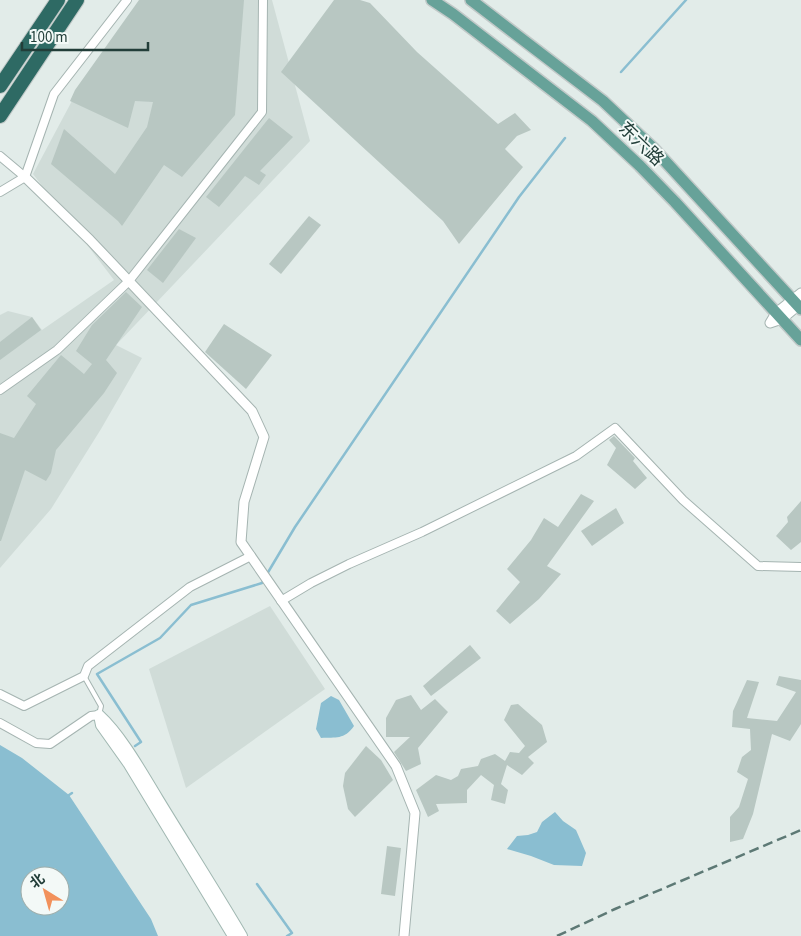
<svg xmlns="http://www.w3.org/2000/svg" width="801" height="936" font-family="'Source Sans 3','Noto Sans SC',sans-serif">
  <rect width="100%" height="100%" fill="#e2ece9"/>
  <!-- built -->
  <g fill="#d0dcd8">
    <polygon points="150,0 272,0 310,141 116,345 142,358 101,429 51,509 0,568 0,315 8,311 32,317 42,330 114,280 33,174 73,99"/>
    <polygon points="270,606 325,689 186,788 149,669"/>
  </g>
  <!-- water -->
  <g fill="#8abed1" fill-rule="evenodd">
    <path d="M331 696 339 700 354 726C344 740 336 737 321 738L316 729 321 703Z"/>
    <path d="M0 745 22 758 69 795 151 919 158 936H0ZM30 876H60V906H30Z"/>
    <polygon points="555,812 563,821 576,830 586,853 582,866 554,865 531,856 507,849 517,836 528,835 537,832 542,822"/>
  </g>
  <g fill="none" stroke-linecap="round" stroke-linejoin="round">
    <!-- stream -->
    <g stroke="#8abed1" stroke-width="2.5">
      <polyline points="621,72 686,0"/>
      <polyline points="267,574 295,527 519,197 565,138"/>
      <polyline points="135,746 141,742 97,674 160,638 191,605 262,583 264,579"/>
      <polyline points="69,795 72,793"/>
      <polyline points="257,884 292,933 287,936"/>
    </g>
  </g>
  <!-- building -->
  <g fill="#b8c7c2">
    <polygon points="139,0 244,0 235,115 182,177 164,165 122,226 118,221 51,164 64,129 115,174 147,127 153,102 135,101 128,128 70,101 75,90"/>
    <polygon points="334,0 360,0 370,3 417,52 498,124 515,113 531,130 517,136 505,149 523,167 459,244 443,221 281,72"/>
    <polygon points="269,118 293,137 260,171 266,175 259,185 245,176 219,207 206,197"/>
    <polygon points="309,216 321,225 281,274 269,264"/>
    <polygon points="179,229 196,238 163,283 147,270"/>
    <polygon points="126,292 142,307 106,360 117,373 104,393 56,450 51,473 46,481 25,470 1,541 0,541 0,433 14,438 36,404 27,396 61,355 84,374 92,364 76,351 92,325"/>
    <polygon points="32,317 41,330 0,360 0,342"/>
    <polygon points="224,324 272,355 246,389 205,352"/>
    <polygon points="614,436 635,458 633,461 647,478 635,489 607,465 616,448 609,440"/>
    <polygon points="581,494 594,501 547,566 561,574 539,599 510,624 496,611 520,582 507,569 531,540 544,518 558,527"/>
    <polygon points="801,501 801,542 791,550 776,536 788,522 787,517"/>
    <polygon points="616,508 624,523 592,546 581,531"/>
    <polygon points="470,645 481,658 431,696 423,686"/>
    <polygon points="779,676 801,680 801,724 790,741 772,734 753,814 743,839 730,842 730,817 739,807 748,779 737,772 742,757 751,750 750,729 732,727 733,711 747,680 759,682 747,718 777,721 796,692 776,685"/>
    <polygon points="411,695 421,710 435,699 448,712 418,748 421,764 406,771 394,752 410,737 386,737 386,718 396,700"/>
    <polygon points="518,704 542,725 547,742 528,757 534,763 522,775 507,765 501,784 508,790 505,804 491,800 494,785 481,775 467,790 467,803 436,804 439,811 428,817 416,790 436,775 451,780 458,776 461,769 478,766 481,759 495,754 505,761 510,752 519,753 525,746 504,720 511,705"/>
    <polygon points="366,746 381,760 393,780 355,817 348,809 343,786 345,773"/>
    <polygon points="387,846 401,848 395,896 381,894"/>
  </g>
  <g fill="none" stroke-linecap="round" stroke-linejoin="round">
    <!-- service casing -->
    <g stroke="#a5b4b1" stroke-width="6">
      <polyline id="service" points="84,676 101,706 99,715"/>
    </g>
    <!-- minor casing -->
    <g stroke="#a5b4b1" stroke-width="10">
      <g id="minor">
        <polyline points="0,156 25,177 0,192"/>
        <polyline points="25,177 54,94 127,0"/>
        <polyline points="0,390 57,350 129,281 262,112 263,0"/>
        <polyline points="281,601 311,583 349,564 422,532 576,456 615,428 683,500 758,566 801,567"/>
        <polyline points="0,694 24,706 84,676 88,666 190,587 251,556"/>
        <polyline points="0,723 36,743 50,744 91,716 99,715"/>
      </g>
    </g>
    <!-- tertiary casing -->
    <g stroke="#a5b4b1" stroke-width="11">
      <g id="tertiary">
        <polyline points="25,177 90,240 252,411 264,437 244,502 241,542 396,766 415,813 404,936"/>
        <polyline points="801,293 776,313 770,323 782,319 801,303"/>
      </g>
    </g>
    <!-- secondary casing -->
    <g stroke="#a1b8b2" stroke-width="12">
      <path id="secondary" d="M233 936 128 763 101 725 99 715C122 736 142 773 158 799 186 845 215 890 242 936"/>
    </g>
    <!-- primary casing -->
    <g stroke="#c1c9c8" stroke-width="14">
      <g id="primary">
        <polyline points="432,0 453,14 592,121 640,166 675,202 801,340"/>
        <polyline points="471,0 603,101 653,148 801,309"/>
      </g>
    </g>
    <!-- motorway casing -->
    <g stroke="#c1c9c8" stroke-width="16">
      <g id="motorway">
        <polyline points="0,86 58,0"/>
        <polyline points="0,116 77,0"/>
      </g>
    </g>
    <!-- service -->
    <use href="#service" stroke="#fff" stroke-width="4"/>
    <!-- minor -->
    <use href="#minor" stroke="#fff" stroke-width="8"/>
    <!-- tertiary -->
    <use href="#tertiary" stroke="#fff" stroke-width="9"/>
    <!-- secondary -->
    <use href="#secondary" stroke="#fff" stroke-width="10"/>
    <!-- primary -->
    <use href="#primary" stroke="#67a299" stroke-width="11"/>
    <!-- motorway -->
    <use href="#motorway" stroke="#2e6a64" stroke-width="14"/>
    <!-- rail -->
    <polyline stroke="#5d7975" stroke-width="2.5" stroke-dasharray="10 5" stroke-linecap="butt" points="557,936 615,909 801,830"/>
  </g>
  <g text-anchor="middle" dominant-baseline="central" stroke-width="4" stroke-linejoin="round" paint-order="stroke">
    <!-- street labels -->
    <g font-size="18" fill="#223e39" stroke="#f3f9f7">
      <text transform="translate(641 144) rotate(44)">东六路</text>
    </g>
  </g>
  <!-- north arrow -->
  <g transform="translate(45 891) rotate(323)"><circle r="24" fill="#f3f9f7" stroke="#9faeab"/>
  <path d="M0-4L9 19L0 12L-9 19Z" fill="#f2915b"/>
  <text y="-8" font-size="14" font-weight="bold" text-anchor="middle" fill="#223e39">北</text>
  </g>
  <!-- scale -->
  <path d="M22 42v8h126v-8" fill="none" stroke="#223e39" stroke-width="2.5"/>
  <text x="30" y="42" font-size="15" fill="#223e39" stroke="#f3f9f7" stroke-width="4" paint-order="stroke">100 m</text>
</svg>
